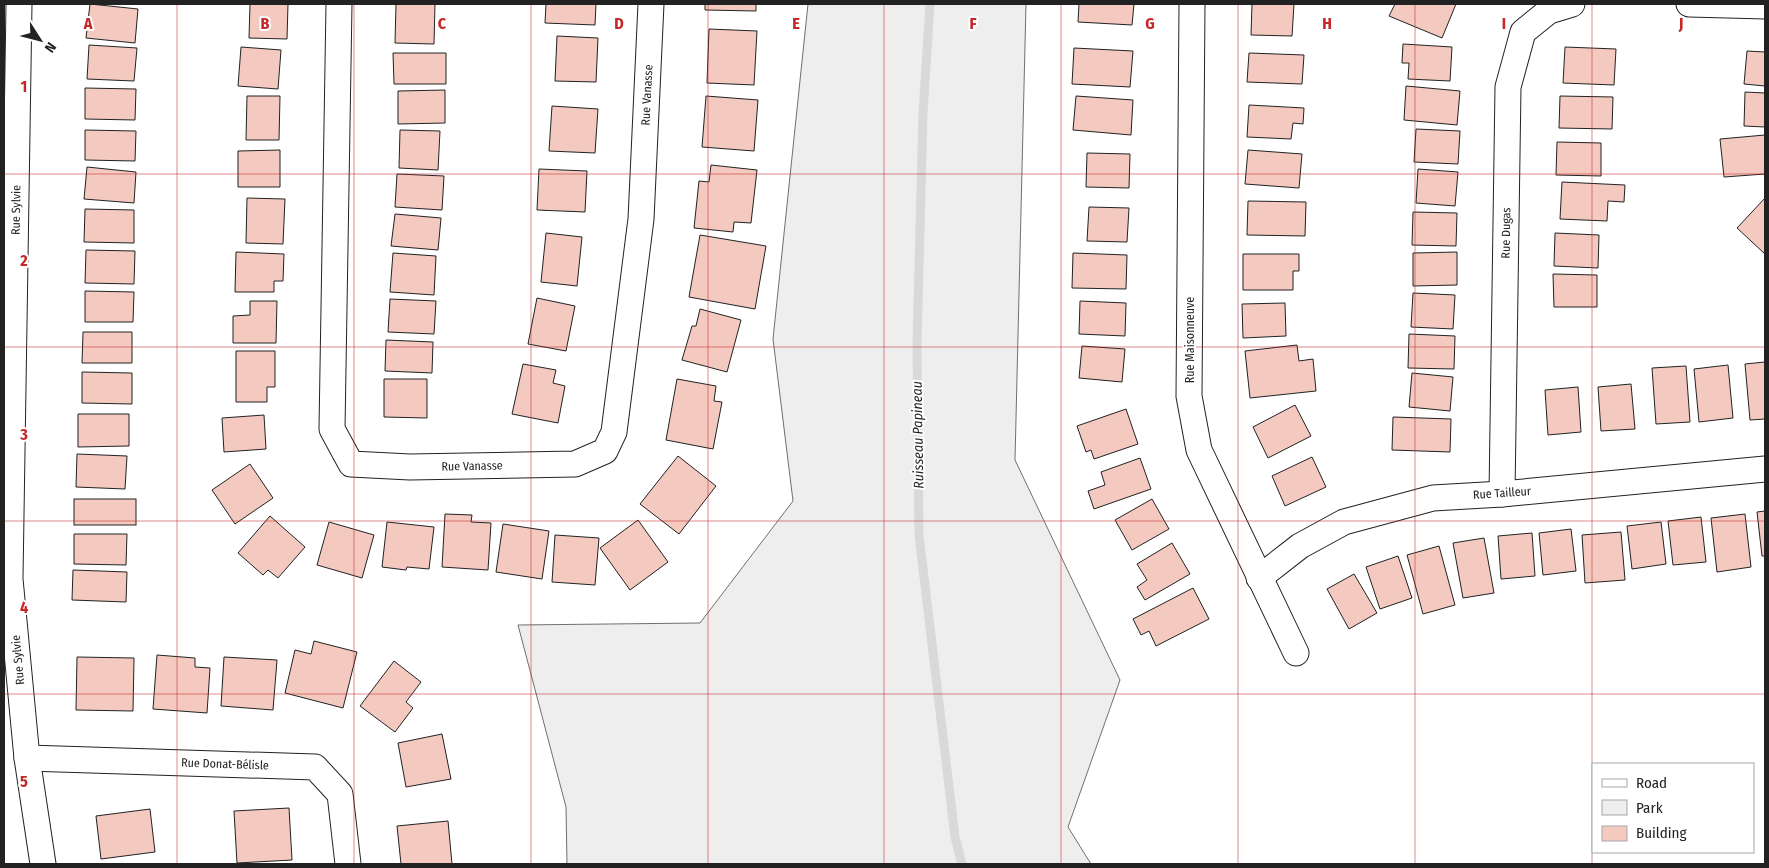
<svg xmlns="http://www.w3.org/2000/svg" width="1769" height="868" font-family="'Fira Sans Condensed',sans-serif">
  <rect width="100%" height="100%" fill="#fff"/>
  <!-- green -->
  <polygon fill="#eee" stroke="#6f6f6f" points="808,4 1026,4 1015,460 1120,680 1068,827 1091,864 567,864 566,807 518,625 700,623 793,501 773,339"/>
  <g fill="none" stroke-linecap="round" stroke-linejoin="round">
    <!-- stream -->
    <polyline stroke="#d9d9d9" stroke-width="9" points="930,4 923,112 917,344 919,535 955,837 962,864"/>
  </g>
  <!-- building -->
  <g fill="#f3c9c0" stroke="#222">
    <polygon points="90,4 138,9 135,43 86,38"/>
    <polygon points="250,4 288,4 287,39 249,38"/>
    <polygon points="396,4 435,4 434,44 395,43"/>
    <polygon points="546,4 596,4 595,25 545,23"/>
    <polygon points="705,4 756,4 756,11 705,10"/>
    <polygon points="1079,4 1134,4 1132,25 1078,22"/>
    <polygon points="1252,4 1294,4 1292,36 1251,35"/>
    <polygon points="1395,4 1456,4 1442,38 1389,16"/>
    <polygon points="709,29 757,31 754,85 707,83"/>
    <polygon points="557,36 598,38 596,82 555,81"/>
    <polygon points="1403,44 1452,47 1450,81 1408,79 1409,63 1402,63"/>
    <polygon points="89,45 137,48 134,81 87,79"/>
    <polygon points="241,47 281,50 278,89 238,86"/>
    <polygon points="1565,47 1616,49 1614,85 1563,83"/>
    <polygon points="1074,48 1133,51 1130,87 1072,84"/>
    <polygon points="1747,51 1765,52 1765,86 1744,84"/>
    <polygon points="393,53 446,53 446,84 394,84"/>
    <polygon points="1249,53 1304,55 1302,84 1247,82"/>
    <polygon points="1406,86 1460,91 1457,125 1404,120"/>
    <polygon points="85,88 136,89 135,120 85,119"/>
    <polygon points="445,90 445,123 398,124 398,91"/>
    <polygon points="1745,92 1765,93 1765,127 1744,126"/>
    <polygon points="247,96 280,96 279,140 246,140"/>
    <polygon points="706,96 758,100 754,151 702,147"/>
    <polygon points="1076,96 1133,100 1131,135 1073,130"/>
    <polygon points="1560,96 1613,97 1612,129 1559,128"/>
    <polygon points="1249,105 1304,108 1303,124 1293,123 1291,139 1247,137"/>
    <polygon points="552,106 598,109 595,153 549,151"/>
    <polygon points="1416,129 1460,131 1458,164 1414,162"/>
    <polygon points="85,130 136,131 135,161 85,160"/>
    <polygon points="400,130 440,131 438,170 399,168"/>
    <polygon points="1765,135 1765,174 1724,177 1720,139"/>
    <polygon points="1557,142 1601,143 1601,176 1556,175"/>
    <polygon points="280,150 280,187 238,187 238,151"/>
    <polygon points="1248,150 1302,154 1299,188 1245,184"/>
    <polygon points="1087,153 1130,154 1129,188 1086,187"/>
    <polygon points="711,165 757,170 751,223 734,222 733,232 694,228 699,181 709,182"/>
    <polygon points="87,167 136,172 134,203 84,199"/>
    <polygon points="539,169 587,171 585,212 537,210"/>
    <polygon points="1418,169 1458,172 1455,206 1416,203"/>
    <polygon points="397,174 444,176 442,210 395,207"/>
    <polygon points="1562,182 1625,185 1624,202 1608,201 1607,221 1560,219"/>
    <polygon points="247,198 285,199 283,244 246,243"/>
    <polygon points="1765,198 1765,254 1737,228"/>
    <polygon points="1248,201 1306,202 1305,236 1247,235"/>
    <polygon points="1089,207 1129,208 1127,242 1087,241"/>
    <polygon points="85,209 134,210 134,243 84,242"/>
    <polygon points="1413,212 1457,213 1456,246 1412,245"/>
    <polygon points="395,214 441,218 438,250 391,246"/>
    <polygon points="546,233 582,237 577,286 541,282"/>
    <polygon points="1555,233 1599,235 1598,268 1554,266"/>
    <polygon points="700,235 766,246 755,309 689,297"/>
    <polygon points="86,250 135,251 134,284 85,283"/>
    <polygon points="236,252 284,254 283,281 274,281 274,292 235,292"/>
    <polygon points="1457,252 1457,285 1413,286 1413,253"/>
    <polygon points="393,253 436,256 434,295 390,292"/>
    <polygon points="1073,253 1127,255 1126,289 1072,288"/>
    <polygon points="1243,254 1299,254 1299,271 1293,271 1293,290 1243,290"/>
    <polygon points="1553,274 1597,275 1597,307 1554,307"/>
    <polygon points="85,291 134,292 133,322 85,322"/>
    <polygon points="1413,293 1455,295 1453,329 1411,327"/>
    <polygon points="537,298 575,306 566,351 528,344"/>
    <polygon points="390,299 436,301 434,334 388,332"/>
    <polygon points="250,301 277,301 276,343 233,343 233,316 250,315"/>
    <polygon points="1080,301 1126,303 1125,336 1079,334"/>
    <polygon points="1285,303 1286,336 1243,338 1242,304"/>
    <polygon points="700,309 741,320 727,372 682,360 692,326 696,326"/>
    <polygon points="83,332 132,332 132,363 82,363"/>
    <polygon points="1409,334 1455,336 1454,369 1408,368"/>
    <polygon points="386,340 433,342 432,373 385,371"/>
    <polygon points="1297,345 1299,361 1313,359 1316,391 1250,398 1245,351"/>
    <polygon points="1082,346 1125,349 1122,382 1079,378"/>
    <polygon points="236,351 275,351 275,387 267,387 267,402 236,402"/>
    <polygon points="1765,362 1765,419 1750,420 1745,364"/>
    <polygon points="523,364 556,370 553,383 565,386 558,423 512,414"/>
    <polygon points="1728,365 1733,418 1699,422 1694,369"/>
    <polygon points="1686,366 1690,422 1656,424 1652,368"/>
    <polygon points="82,372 132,373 132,404 82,403"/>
    <polygon points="1412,373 1453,377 1450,411 1409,407"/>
    <polygon points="384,379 427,379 427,418 384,417"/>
    <polygon points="677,379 716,386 714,401 722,402 713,449 666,440"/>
    <polygon points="1631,384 1635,429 1601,431 1598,387"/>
    <polygon points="1578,387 1581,432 1548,435 1545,390"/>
    <polygon points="1295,405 1311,436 1268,458 1253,427"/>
    <polygon points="1126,409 1138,444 1094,459 1091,450 1086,452 1077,426"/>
    <polygon points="78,414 129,414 129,446 78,447"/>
    <polygon points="264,415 266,449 224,452 222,418"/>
    <polygon points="1393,417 1451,419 1450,452 1392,450"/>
    <polygon points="77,454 127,456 125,489 76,487"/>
    <polygon points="678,456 716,486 679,534 640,504"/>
    <polygon points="1312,457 1326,487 1285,506 1272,476"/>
    <polygon points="1140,458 1151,489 1094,509 1088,491 1105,485 1101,472"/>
    <polygon points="250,464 273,498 235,524 212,490"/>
    <rect x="74" y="499" width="62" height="26"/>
    <polygon points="1152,499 1169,529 1132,550 1115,520"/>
    <polygon points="1765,511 1765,556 1762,556 1757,512"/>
    <polygon points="445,514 472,515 471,522 491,523 488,570 442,567"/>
    <polygon points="1745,514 1751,567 1717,572 1711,518"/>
    <polygon points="270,516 305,547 278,578 268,570 263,575 238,553"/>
    <polygon points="1701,517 1706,562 1673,565 1668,521"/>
    <polygon points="638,520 668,562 630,590 600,548"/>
    <polygon points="329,522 374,535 362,578 317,565"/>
    <polygon points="387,522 434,527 429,569 407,567 406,570 382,567"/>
    <polygon points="1661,522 1666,564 1632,569 1627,526"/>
    <polygon points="503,524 549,531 542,579 496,572"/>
    <polygon points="1571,529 1576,571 1543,575 1539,533"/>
    <polygon points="1621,532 1625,580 1585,583 1582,535"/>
    <polygon points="1532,533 1535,576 1501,579 1498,536"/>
    <polygon points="74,534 127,534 126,565 74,564"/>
    <polygon points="555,535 599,538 595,585 552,582"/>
    <polygon points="1484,538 1494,593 1463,598 1453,543"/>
    <polygon points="1172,543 1190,574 1145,600 1137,587 1147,580 1137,564"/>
    <polygon points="1439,546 1455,605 1423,614 1407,555"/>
    <polygon points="1398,556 1412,598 1380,609 1366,567"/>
    <polygon points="73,570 127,572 126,602 72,600"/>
    <polygon points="1354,574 1377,613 1349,629 1327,589"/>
    <polygon points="1193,588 1209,619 1156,646 1149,631 1141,635 1133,619"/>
    <polygon points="314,641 357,652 343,708 285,693 295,650 311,654"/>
    <polygon points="157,655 195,658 195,667 210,668 207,713 153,709"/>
    <polygon points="77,657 134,658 133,711 76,710"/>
    <polygon points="224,657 277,660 273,710 221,706"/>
    <polygon points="394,661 421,682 406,702 413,708 395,732 360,706"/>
    <polygon points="442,734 451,779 406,787 398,743"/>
    <polygon points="289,808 292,860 237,863 234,811"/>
    <polygon points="150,809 155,852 101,859 96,816"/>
    <polygon points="448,821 452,864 401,864 397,826"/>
  </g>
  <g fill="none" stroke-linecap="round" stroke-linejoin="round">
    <!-- minor casing -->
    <g stroke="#222" stroke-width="27">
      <g id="minor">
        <polyline points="19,4 10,579 27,758 43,864"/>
        <polyline points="339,4 332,429 351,464 410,467 575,464 605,451 614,432 641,219 651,4"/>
        <polyline points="1192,4 1189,396 1199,450 1296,653"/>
        <polyline points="1689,4 1765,6"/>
        <polyline points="1502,494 1508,87 1523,32 1549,11 1572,4"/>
        <polyline points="1259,578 1300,546 1344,522 1433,498 1502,494 1765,469"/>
        <polyline points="27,758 315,767 340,794 348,864"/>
      </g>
    </g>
    <!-- minor -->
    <use href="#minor" stroke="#fff" stroke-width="25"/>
  </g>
  <!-- grid -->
  <path fill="none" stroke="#c62828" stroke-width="1" stroke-opacity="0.55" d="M177 4V864M354 4V864M531 4V864M708 4V864M884 4V864M1061 4V864M1238 4V864M1415 4V864M1592 4V864M4 174H1765M4 347H1765M4 521H1765M4 694H1765"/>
  <g text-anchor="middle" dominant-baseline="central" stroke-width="4" stroke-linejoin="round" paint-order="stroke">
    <!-- street labels -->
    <g font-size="12" fill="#222" stroke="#fff">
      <text transform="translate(647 95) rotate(-87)">Rue Vanasse</text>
      <text transform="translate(16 210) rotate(-89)">Rue Sylvie</text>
      <text transform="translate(1506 233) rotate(-89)">Rue Dugas</text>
      <text transform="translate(1190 340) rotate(-90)">Rue Maisonneuve</text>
      <text transform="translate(472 466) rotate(-1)">Rue Vanasse</text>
      <text transform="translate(1502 493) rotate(-4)">Rue Tailleur</text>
      <text transform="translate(18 660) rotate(-95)">Rue Sylvie</text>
      <text transform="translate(225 764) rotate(2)">Rue Donat-Bélisle</text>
    </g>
    <!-- water labels -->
    <g font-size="14" font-style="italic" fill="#222" stroke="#fff">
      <text transform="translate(918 435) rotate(-91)">Ruisseau Papineau</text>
    </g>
  </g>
  <g font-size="16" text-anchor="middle" font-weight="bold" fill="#c62828" stroke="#fff" stroke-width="4" stroke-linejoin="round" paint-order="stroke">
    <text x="88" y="29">A</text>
    <text x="265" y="29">B</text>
    <text x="442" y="29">C</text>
    <text x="619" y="29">D</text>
    <text x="796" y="29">E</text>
    <text x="973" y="29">F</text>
    <text x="1150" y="29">G</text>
    <text x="1327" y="29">H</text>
    <text x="1504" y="29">I</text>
    <text x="1681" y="29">J</text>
    <text x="24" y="92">1</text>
    <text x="24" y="266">2</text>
    <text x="24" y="440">3</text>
    <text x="24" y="613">4</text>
    <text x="24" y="787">5</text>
  </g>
  <!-- border -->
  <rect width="1769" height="868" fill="none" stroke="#222222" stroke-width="10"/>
  <!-- legend -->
  <rect x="1592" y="763" width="162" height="90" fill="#ffffff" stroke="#a7a7a7"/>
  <rect x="1602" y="779" width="25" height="8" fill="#ffffff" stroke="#a7a7a7"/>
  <text x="1636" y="788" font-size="15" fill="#222222">Road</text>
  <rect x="1602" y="800" width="25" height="15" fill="#eeeeee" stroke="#a7a7a7"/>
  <text x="1636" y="813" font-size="15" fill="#222222">Park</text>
  <rect x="1602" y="826" width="25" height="15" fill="#f3c9c0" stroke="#a7a7a7"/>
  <text x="1636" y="838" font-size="15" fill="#222222">Building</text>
  <!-- north arrow -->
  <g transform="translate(40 40) rotate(126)" stroke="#ffffff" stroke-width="4" paint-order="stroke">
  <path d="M0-4L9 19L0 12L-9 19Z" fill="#222222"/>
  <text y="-8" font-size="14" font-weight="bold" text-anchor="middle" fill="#222222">N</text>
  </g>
</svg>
